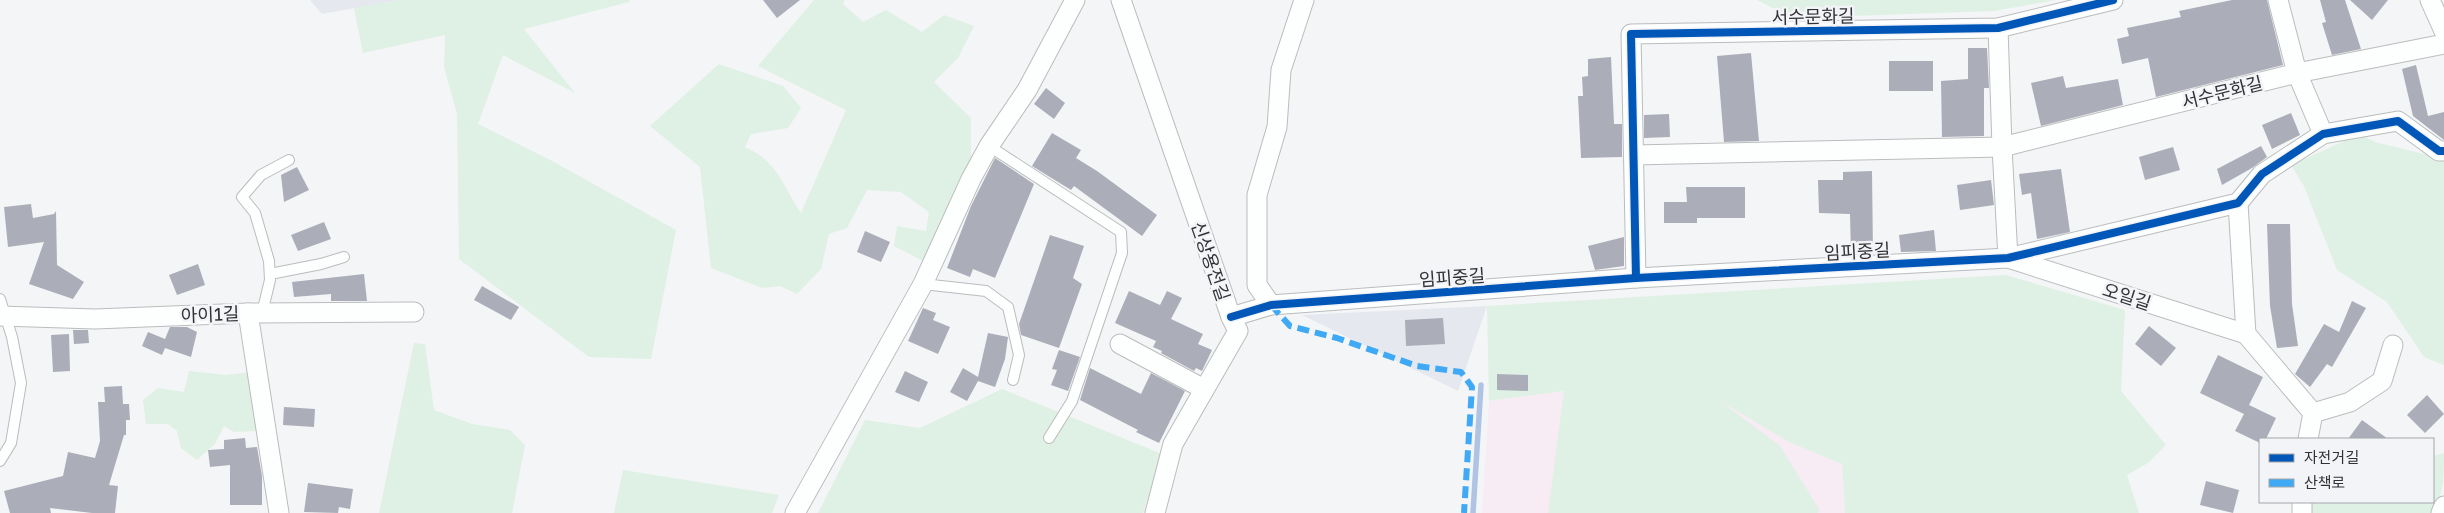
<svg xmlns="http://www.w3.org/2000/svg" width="2444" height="513" font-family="'Golos Text','Noto Sans KR',sans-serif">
  <rect width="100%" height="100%" fill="#f4f5f7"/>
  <!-- built -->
  <g fill="#e5e8ee">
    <polygon points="310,0 400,0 322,14"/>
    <polygon points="1487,306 1458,391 1302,315"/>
  </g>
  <!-- education -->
  <polygon fill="#f7ebf4" points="1564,391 1713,396 1787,441 1842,464 1845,513 1482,513 1489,401"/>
  <!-- green -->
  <g fill="#def1e4">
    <polygon points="400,0 630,0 629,2 524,29 575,93 503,55 478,124 554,162 676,230 651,359 589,357 459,259 457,114 444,67 445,35 363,53 354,8"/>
    <path d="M814 0H845L843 4 863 22 886 10 922 32 944 15 974 26 958 58 934 82 971 118V190L939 269 894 246 897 226 926 231 929 212 901 192 867 190 847 228 829 234 821 269 797 294 780 286 762 288 711 268 700 167 650 126 719 64 783 86 801 108 788 128 751 134 745 147C779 162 782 185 801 213L846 110 758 66Z"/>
    <polygon points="1757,0 2056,0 1994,11 1793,18"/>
    <polygon points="2360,134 2375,142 2444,159 2444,365 2424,357 2387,302 2337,270 2304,186 2291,165"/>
    <polygon points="2006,275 2125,310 2121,391 2166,445 2148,463 2127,475 2139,513 1845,513 1842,464 1787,441 1719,400 1780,446 1819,509 1818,513 1548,513 1564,391 1489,401 1487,306"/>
    <polygon points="414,343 425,344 434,410 472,424 510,430 525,445 512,513 379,513"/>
    <polygon points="189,371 226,375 252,372 258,431 234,432 224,426 215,444 197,460 181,448 177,431 168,424 146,424 143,400 158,388 184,392"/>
    <polygon points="1002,389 1162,454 1143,513 818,513 865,420 920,428"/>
    <path d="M2444 453C2444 473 2444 500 2431 513H2309V502H2433V456Z"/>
    <polygon points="623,470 779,495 772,513 614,513"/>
  </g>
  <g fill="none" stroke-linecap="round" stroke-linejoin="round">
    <!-- stream -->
    <polyline stroke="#afc3e3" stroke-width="5.5" points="1473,513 1481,385"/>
  </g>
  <!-- building -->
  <g fill="#abaeb8">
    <polygon points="763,0 800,0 777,18"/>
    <polygon points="2232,0 2267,0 2283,65 2156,97 2148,58 2122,64 2117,39 2129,36 2127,28 2181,17 2179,11"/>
    <polygon points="2320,0 2345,0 2361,49 2332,55 2322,23 2326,22"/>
    <polygon points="2350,0 2388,0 2372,20"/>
    <polygon points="1968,48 1987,48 1989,88 1984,88 1984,136 1942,137 1941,81 1968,79"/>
    <polygon points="1751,53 1759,141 1724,142 1717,56"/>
    <polygon points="1611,57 1614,124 1622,124 1622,157 1581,158 1578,96 1583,96 1582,77 1588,76 1588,59"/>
    <rect x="1889" y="61" width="44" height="30"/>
    <polygon points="2416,65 2428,116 2444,112 2444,140 2413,116 2402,69"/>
    <polygon points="2063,76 2066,88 2118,79 2123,105 2041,126 2031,83"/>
    <polygon points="1046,88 1065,103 1054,119 1034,104"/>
    <polygon points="2291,113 2300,135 2272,149 2262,125"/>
    <polygon points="1669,114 1670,137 1644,138 1644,115"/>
    <polygon points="1052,133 1081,150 1076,158 1097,171 1157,215 1142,236 1074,186 1071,190 1032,166"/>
    <polygon points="2261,146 2267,157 2252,168 2222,185 2217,169"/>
    <polygon points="2173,147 2180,170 2145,180 2139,157"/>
    <polygon points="995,158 1034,184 995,278 973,269 970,277 947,268 971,206"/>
    <polygon points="297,167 309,190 284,202 281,175"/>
    <polygon points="2061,169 2070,232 2037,239 2031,193 2022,195 2019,174"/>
    <polygon points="1872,171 1873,254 1851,255 1850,214 1819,213 1818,180 1843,180 1843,172"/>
    <polygon points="1991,180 1994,205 1960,210 1957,185"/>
    <polygon points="1686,187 1745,187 1745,218 1697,218 1697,223 1664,223 1664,202 1687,202"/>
    <polygon points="31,204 33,218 54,214 56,211 57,265 84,282 73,299 29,284 44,242 8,247 4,207"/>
    <polygon points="324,222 331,239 298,251 291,235"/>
    <polygon points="2267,224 2290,224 2292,304 2298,346 2277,348 2270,306"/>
    <polygon points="1934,230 1936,251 1901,252 1899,235"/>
    <polygon points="865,231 890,242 881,262 857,252"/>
    <polygon points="1050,235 1084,246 1073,278 1082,284 1059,348 1021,335 1019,324"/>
    <polygon points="1624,237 1624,266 1595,270 1588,246"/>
    <polygon points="198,264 205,285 177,295 169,275"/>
    <polygon points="364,274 367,301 331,301 331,294 294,297 292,282"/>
    <polygon points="482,286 519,307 511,320 474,300"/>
    <polygon points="1129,291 1160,305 1167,291 1182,298 1171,319 1203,334 1198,344 1212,350 1202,371 1196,368 1194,371 1161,353 1162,351 1153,347 1156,341 1115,323"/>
    <polygon points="2352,301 2366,308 2332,367 2327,364 2310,387 2295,374 2324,324 2339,332"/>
    <polygon points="923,308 936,313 933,320 950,327 938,354 908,341"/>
    <polygon points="1443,318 1445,344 1406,346 1405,320"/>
    <polygon points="2149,326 2176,348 2161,366 2135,344"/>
    <polygon points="170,327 187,327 197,332 191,357 165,348 162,355 142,346 148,332 165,339"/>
    <polygon points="73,330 88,330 89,343 74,344"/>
    <polygon points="988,333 1008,337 1005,359 995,387 978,381 967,401 950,392 963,368 978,377"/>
    <polygon points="69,334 70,371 53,372 51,335"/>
    <polygon points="1059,350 1080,357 1068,391 1051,385 1057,370 1052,369"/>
    <polygon points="2218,355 2263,377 2249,405 2276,418 2266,439 2260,439 2260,443 2235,431 2244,414 2200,393"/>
    <polygon points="1090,368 1141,394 1151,373 1185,391 1159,443 1136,432 1138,430 1080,400"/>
    <polygon points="905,371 928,382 919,402 895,392"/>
    <polygon points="1497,374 1528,375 1528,391 1497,390"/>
    <polygon points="122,386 123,404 129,404 130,420 126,420 126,435 124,435 109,485 118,486 115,513 92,513 50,508 51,513 10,513 4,491 63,476 68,452 95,458 100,441 98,402 105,402 104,387"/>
    <polygon points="2427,395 2444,414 2425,433 2407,415"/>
    <polygon points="284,407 315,409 314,427 283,425"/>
    <polygon points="2362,420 2388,439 2348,439"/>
    <polygon points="245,438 246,448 257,447 262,476 262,505 230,505 230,465 210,467 208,450 224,449 224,440"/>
    <polygon points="2206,481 2239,490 2233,513 2200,505"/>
    <polygon points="308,483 353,489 350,509 339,507 338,513 304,512"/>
  </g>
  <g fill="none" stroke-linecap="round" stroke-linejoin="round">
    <!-- lane casing -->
    <g stroke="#bbbcbd" stroke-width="12">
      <g id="lane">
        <polyline points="989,146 1121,232 1122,253 1072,401 1049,438"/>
        <polyline points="270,274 321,264 344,257"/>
        <polyline points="923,284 986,291 1008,307 1019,355 1013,380"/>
        <polyline points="0,299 12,337 21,383 11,443 0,461"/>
        <polyline points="262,313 270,280 269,261 255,213 242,197 261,175 289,160"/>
      </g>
    </g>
    <!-- street casing -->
    <g stroke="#bbbcbd" stroke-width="21">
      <g id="street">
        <polyline points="1121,0 1231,317 1238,331 1173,444 1155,513"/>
        <polyline points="2278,0 2297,73 2323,134"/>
        <polyline points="2430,0 2444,31"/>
        <polyline points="1998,28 2002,147 2008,258 2246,334 2313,413 2308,439"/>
        <polyline points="1634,155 2002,147 2297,73 2444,44"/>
        <polyline points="2238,203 2246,334"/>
        <polyline points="1636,278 1631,34 1998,28 2113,0"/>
        <polyline points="1271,305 1257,285 1257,195 1277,127 1281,70 1304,0"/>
        <polyline points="248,313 279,513"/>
        <polyline points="0,316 95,319 248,313 414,312"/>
        <polyline points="1231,317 1271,305 1636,278 2008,258 2238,203 2262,174 2323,134 2398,121 2439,151 2444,151"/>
        <polyline points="1120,344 1204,389"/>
        <polyline points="2313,413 2350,402 2382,381 2393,345"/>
        <polyline points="2302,502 2302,513"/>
        <polyline points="795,513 923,284 971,179 989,146 1027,90 1075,0"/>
        <polyline points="2441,513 2444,506"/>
      </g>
    </g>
    <!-- lane -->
    <use href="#lane" stroke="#fdfefe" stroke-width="10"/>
    <!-- street -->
    <use href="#street" stroke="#fdfefe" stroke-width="19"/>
    <!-- quiet -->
    <polyline stroke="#3fa9f5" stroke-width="6" stroke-dasharray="12 6" stroke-linecap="butt" points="1271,305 1290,326 1337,338 1417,366 1461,372 1472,387 1464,513"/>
    <!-- cycleway casing -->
    <g stroke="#f3f4f8" stroke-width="11">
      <g id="cycleway">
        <polyline points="1636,278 1631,34 1998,28 2113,0"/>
        <polyline points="1231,317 1271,305 1636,278 2008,258 2238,203 2262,174 2323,134 2398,121 2439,151 2444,151"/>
      </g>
    </g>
    <!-- cycleway -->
    <use href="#cycleway" stroke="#0057b8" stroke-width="8"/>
  </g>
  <g text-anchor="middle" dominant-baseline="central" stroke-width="5" stroke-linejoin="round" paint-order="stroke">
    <!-- street labels -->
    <g font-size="18" fill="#313233" stroke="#f3f4f8">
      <text transform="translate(1813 16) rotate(-1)">서수문화길</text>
      <text transform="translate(2222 92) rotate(-14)">서수문화길</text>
      <text transform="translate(1857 251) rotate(-3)">임피중길</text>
      <text transform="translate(1211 261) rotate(71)">신상용전길</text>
      <text transform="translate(1452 277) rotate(-4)">임피중길</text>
      <text transform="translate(2127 296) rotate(18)">오일길</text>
      <text transform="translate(210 314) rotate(-2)">아이1길</text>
    </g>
  </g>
  <!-- legend -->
  <rect x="2259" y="438" width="175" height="65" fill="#f3f4f8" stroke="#a5a6a9"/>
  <rect x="2269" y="454" width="25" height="8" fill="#0057b8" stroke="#a5a6a9"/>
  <text x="2304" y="463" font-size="15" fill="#313233">자전거길</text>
  <rect x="2269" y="479" width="25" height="8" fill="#3fa9f5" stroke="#a5a6a9"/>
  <text x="2304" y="488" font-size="15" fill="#313233">산책로</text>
</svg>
